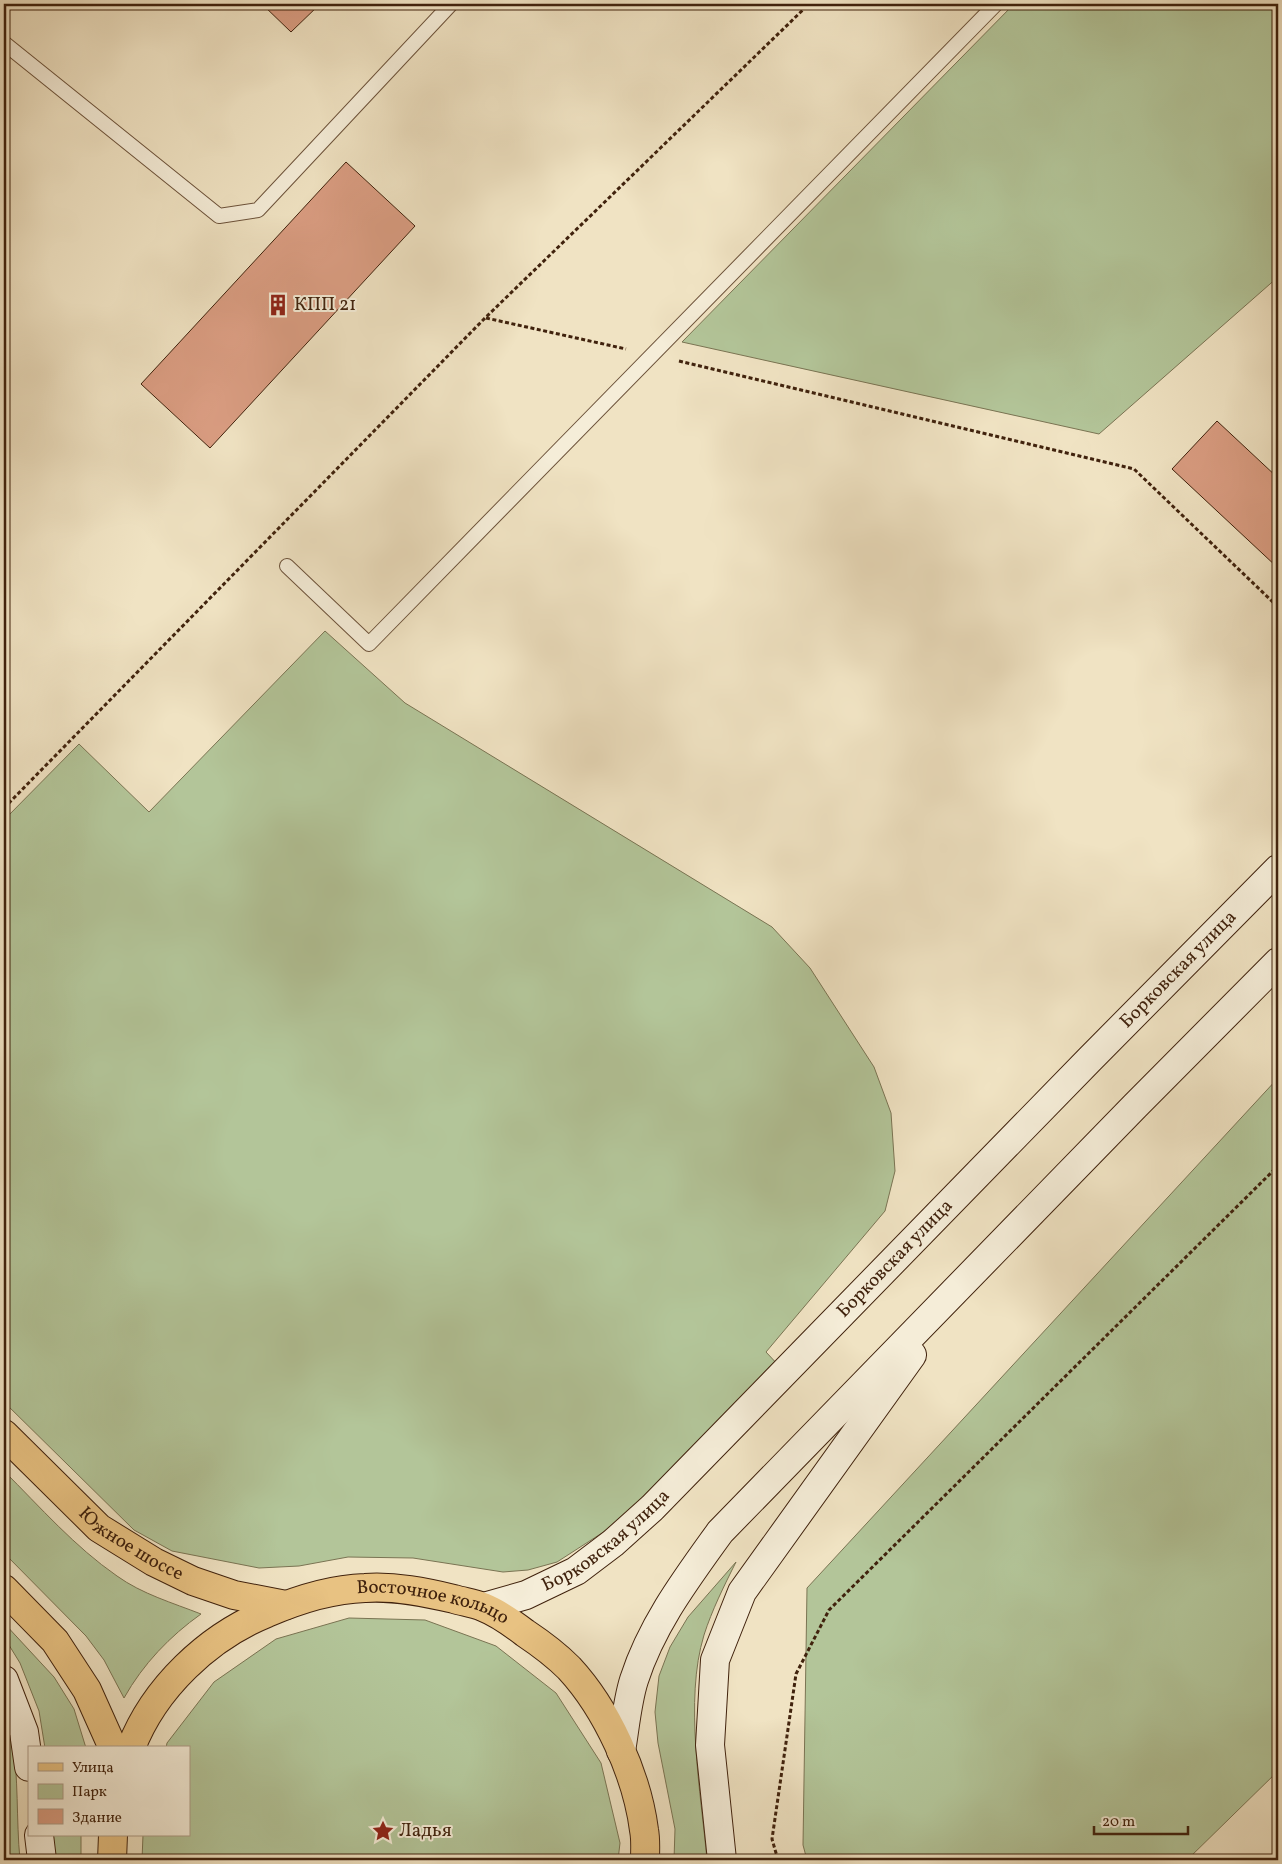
<svg xmlns="http://www.w3.org/2000/svg" width="1282" height="1864" font-family="Vollkorn,serif">
  <rect width="100%" height="100%" fill="#f0e3c3"/>
  <filter id="stains"><feTurbulence type="fractalNoise" baseFrequency=".004" numOctaves="4"/><feColorMatrix values="0 0 0 0 .2 0 0 0 0 .09 0 0 0 0 .02 0 0 0 .5 -.17"/></filter>
  <radialGradient id="worn" r=".72"><stop offset=".6" stop-color="#630" stop-opacity="0"/><stop offset="1" stop-color="#630" stop-opacity=".3"/></radialGradient>
  <!-- green -->
  <g fill="#b3c599" stroke="#7a7453">
    <polygon points="1014,4 1278,4 1278,277 1099,434 682,342"/>
    <polygon points="325,631 405,703 772,927 810,968 874,1067 891,1113 895,1171 885,1211 766,1352 781,1368 616,1524 557,1562 528,1570 503,1572 413,1558 348,1557 299,1566 259,1568 172,1551 134,1530 4,1402 4,820 79,744 149,812"/>
    <polygon points="1278,1078 1278,1771 1187,1860 807,1860 803,1845 807,1588"/>
    <path d="M4 1471C40 1507 75 1547 117 1576 142 1594 173 1603 201 1614 170 1636 143 1664 124 1698L104 1660 86 1636 4 1553Z"/>
    <path d="M736 1562C724 1586 712 1610 704 1635 684 1700 701 1793 707 1860H674L675 1829 658 1743 655 1712 659 1676 670 1647 688 1617Z"/>
    <polygon points="349,1618 425,1620 496,1646 556,1693 601,1763 620,1843 618,1860 142,1860 143,1835 189,1835 189,1748 166,1748 167,1743 214,1682 276,1639"/>
    <polygon points="4,1623 54,1677 74,1709 86,1748 45,1748 39,1711 20,1663 4,1637"/>
    <path d="M4 1707C7 1717 11 1727 12 1737 19 1778 16 1819 20 1860H4Z"/>
    <polygon points="52,1835 81,1835 81,1860 53,1860"/>
  </g>
  <!-- building -->
  <g fill="#da9d82" stroke="#40220d">
    <polygon points="262,4 320,4 291,32"/>
    <polygon points="346,162 415,226 210,448 141,384"/>
    <polygon points="1217,421 1278,478 1278,568 1172,469"/>
  </g>
  <g fill="none" stroke-linecap="round" stroke-linejoin="round">
    <!-- lane casing -->
    <g stroke="#6c523a" stroke-width="16">
      <g id="lane">
        <polyline points="4,43 219,216 258,210 451,4"/>
        <polyline points="287,566 369,644 996,4"/>
      </g>
    </g>
    <!-- secondary casing -->
    <g stroke="#40220d" stroke-width="30">
      <g id="secondary">
        <path id="s1" d="M484 1607 526 1595 576 1571 613 1543 652 1508 1090 1059 1278 869"/>
        <polyline points="4,1680 24,1732 29,1767"/>
        <path d="M621 1751C625 1728 627 1702 634 1680 652 1624 687 1578 720 1532L1135 1106 1278 962"/>
        <polyline points="39,1835 42,1860"/>
        <polyline points="722,1860 710,1745 715,1660 742,1592 912,1355"/>
      </g>
    </g>
    <!-- primary casing -->
    <g stroke="#40220d" stroke-width="30">
      <g id="primary">
        <path id="s2" d="M4 1434 99 1528 154 1562 193 1581 234 1595 286 1605"/>
        <polyline points="4,1589 55,1641 87,1690 113,1748"/>
        <path id="s3" d="M131 1748C154 1688 208 1637 267 1613 297 1600 331 1589 365 1588 395 1586 425 1592 454 1599 464 1602 474 1603 483 1607 498 1613 512 1623 525 1633 540 1643 556 1655 569 1668 607 1709 637 1775 644 1830 646 1840 645 1850 645 1860"/>
        <polyline points="112,1860 113,1835"/>
      </g>
    </g>
    <!-- path -->
    <g stroke="#40220d" stroke-width="3" stroke-dasharray="4 2.5" stroke-linecap="butt">
      <polyline points="486,318 626,349"/>
      <polyline points="679,361 1134,469 1278,607"/>
      <polyline points="4,808 485,318 809,4"/>
      <polyline points="778,1860 772,1839 796,1674 829,1610 1278,1166"/>
    </g>
    <!-- lane -->
    <use href="#lane" stroke="#f5edd8" stroke-width="14"/>
    <!-- secondary -->
    <use href="#secondary" stroke="#f5edd8" stroke-width="28"/>
    <!-- primary -->
    <use href="#primary" stroke="#e8c282" stroke-width="28"/>
  </g>
  <!-- icons -->
  <defs>
    <g id="building-bare" transform="scale(1.725)"><path d="M-4-6H4V6H1V3H-1V6H-4ZM-2.5-4.3h1.7v1.8h-1.7ZM.8-4.3h1.7v1.8H.8ZM-2.5-1h1.7V.8h-1.7ZM.8-1h1.7V.8H.8Z" fill="#8f2418" stroke="#f5edd8" stroke-width="2.5" paint-order="stroke"/></g>
    <g id="sight-bare" transform="scale(1.725)"><path d="M0-6L1.8-2.2L6-1.7L2.9 1.2L3.7 5.4L0 3.3L-3.7 5.4L-2.9 1.2L-6-1.7L-1.8-2.2Z" fill="#8f2418" stroke="#f5edd8" stroke-width="2.5" paint-order="stroke"/></g>
  </defs>
  <g fill-rule="evenodd">
    <use href="#building-bare" x="278" y="305"/>
    <use href="#sight-bare" x="383" y="1831"/>
  </g>
  <g text-anchor="middle" dominant-baseline="central" stroke-width="4" stroke-linejoin="round" paint-order="stroke">
    <!-- poi labels -->
    <g font-size="19" fill="#40220d" stroke="#f5edd8" text-anchor="start">
      <text x="294" y="305">КПП 21</text>
      <text x="399" y="1831">Ладья</text>
    </g>
    <!-- street labels -->
    <g font-size="19" fill="#40220d" stroke="#f5edd8">
      <text stroke="none"><textPath href="#s1" startOffset="951">Борковская улица</textPath></text>
      <text stroke="none"><textPath href="#s1" startOffset="546">Борковская улица</textPath></text>
      <text stroke="none"><textPath href="#s1" startOffset="141">Борковская улица</textPath></text>
      <text stroke="none"><textPath href="#s2" startOffset="169">Южное шоссе</textPath></text>
      <text stroke="none"><textPath href="#s3" startOffset="368">Восточное кольцо</textPath></text>
    </g>
  </g>
  <!-- margin -->
  <rect width="1282" height="1864" fill="none" stroke="#f0e3c3" stroke-width="20"/>
  <rect x="5" y="5" width="1272" height="1854" fill="none" stroke="#40220d" stroke-width="2.5"/>
  <rect x="10" y="10" width="1262" height="1844" fill="none" stroke="#40220d"/>
  <!-- legend -->
  <rect x="28" y="1746" width="162" height="90" fill="#f5edd8" stroke="#ad9c87"/>
  <rect x="38" y="1763" width="25" height="8" fill="#e8c282" stroke="#ad9c87"/>
  <text x="72" y="1772" font-size="15" fill="#40220d">Улица</text>
  <rect x="38" y="1784" width="25" height="15" fill="#b3c599" stroke="#ad9c87"/>
  <text x="72" y="1796" font-size="15" fill="#40220d">Парк</text>
  <rect x="38" y="1809" width="25" height="15" fill="#da9d82" stroke="#ad9c87"/>
  <text x="72" y="1822" font-size="15" fill="#40220d">Здание</text>
  <!-- scale -->
  <path d="M1094 1826v8h94v-8" fill="none" stroke="#40220d" stroke-width="2.5"/>
  <text x="1102" y="1826" font-size="15" fill="#40220d" stroke="#f5edd8" stroke-width="4" paint-order="stroke">20 m</text>
  <rect width="100%" height="100%" filter="url(#stains)"/>
  <rect width="100%" height="100%" fill="url(#worn)"/>
</svg>
